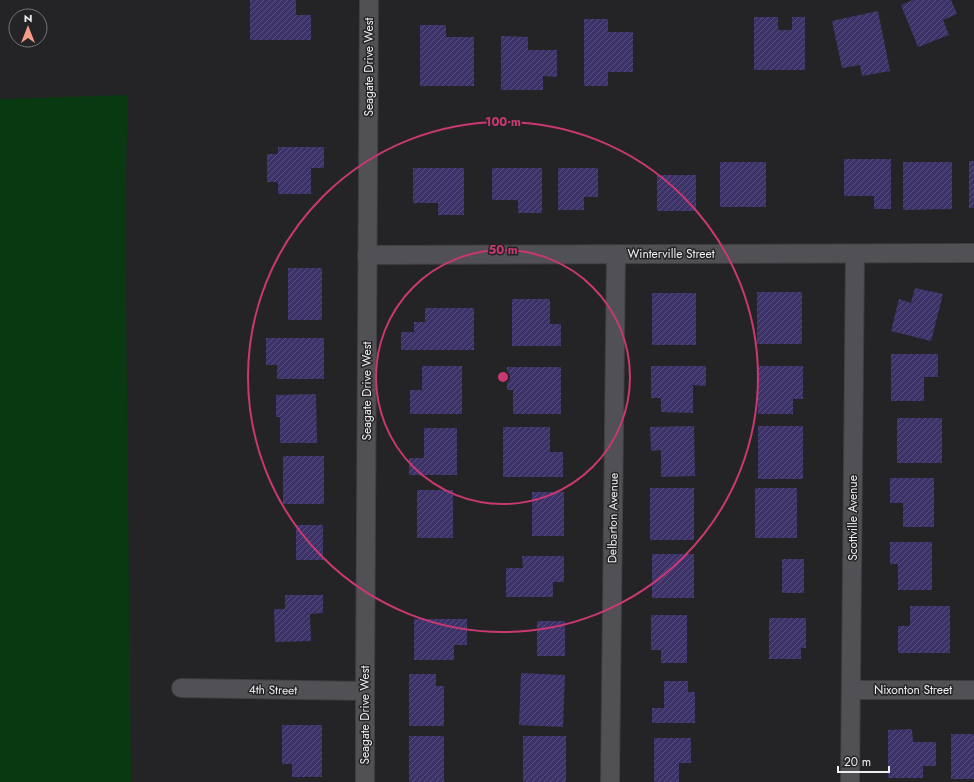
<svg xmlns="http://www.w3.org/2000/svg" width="974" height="782" font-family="Jost,sans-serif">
  <defs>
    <pattern id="building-hatch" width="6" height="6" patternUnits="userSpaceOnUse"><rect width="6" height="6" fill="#3c3268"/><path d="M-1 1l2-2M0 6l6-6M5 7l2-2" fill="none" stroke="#58507e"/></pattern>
  </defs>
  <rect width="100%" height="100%" fill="#242427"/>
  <!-- grass -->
  <polygon fill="#093910" points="128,95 125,207 131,782 0,782 0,99"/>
  <!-- building -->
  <g fill="url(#building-hatch)">
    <polygon points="250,0 296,0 296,15 311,15 311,40 250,40"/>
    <polygon points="913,0 951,0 957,14 943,20 949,35 918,47 901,5"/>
    <polygon points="878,11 890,71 862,76 860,65 842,68 832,21"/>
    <polygon points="754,17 778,17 778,30 792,30 792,17 805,17 805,70 754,70"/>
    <polygon points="584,19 608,19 608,32 633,32 633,72 608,72 608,86 584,86"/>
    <polygon points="420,25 446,25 446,37 474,37 474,86 420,86"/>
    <polygon points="501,36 528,37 528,50 557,50 557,77 543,76 543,90 501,90"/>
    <polygon points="278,147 324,147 324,168 311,168 311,194 278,194 278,182 267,182 267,154 278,154"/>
    <polygon points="844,159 891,159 891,209 874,209 874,196 844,196"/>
    <rect x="969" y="161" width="5" height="47"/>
    <rect x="720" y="162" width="46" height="45"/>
    <polygon points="903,162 952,162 952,209 903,210"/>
    <polygon points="413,168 464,168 464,215 438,215 438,203 413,203"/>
    <polygon points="492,168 542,168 542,213 518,213 518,200 492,200"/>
    <polygon points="558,168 598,168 598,197 584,197 584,210 558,210"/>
    <rect x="657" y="175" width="39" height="36"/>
    <rect x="288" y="268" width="34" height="52"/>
    <polygon points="915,288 943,294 931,341 891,331 899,299 911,303"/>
    <rect x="757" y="292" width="45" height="52"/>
    <rect x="652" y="293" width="44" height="52"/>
    <polygon points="512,299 550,299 550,324 561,324 561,346 512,346"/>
    <polygon points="425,308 474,308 474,350 401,350 401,332 414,332 414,322 425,322"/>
    <polygon points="266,338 324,338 324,379 277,379 277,365 266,365"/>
    <polygon points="891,354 938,354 938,377 924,377 924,401 891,401"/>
    <polygon points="422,366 462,366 462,414 410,414 410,390 422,390"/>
    <polygon points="651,366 706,366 706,386 693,385 693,413 661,412 661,398 651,398"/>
    <polygon points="758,366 803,366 803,399 793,399 793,414 758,414"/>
    <polygon points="507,367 561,367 561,414 513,414 513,390 507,390"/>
    <polygon points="316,394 317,443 280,443 280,417 276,417 276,395"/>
    <rect x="897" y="418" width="45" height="45"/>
    <polygon points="694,426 695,476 661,477 661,450 651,451 650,427"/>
    <rect x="758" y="426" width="45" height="53"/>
    <polygon points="503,427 550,427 550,452 563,452 563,477 503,477"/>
    <polygon points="424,428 457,428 457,475 409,475 409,458 424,458"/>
    <rect x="283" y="456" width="41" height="48"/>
    <polygon points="890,478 934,478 934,527 903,527 903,503 890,503"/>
    <rect x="650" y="488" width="44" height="52"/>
    <rect x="755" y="488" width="42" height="50"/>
    <rect x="417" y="490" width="36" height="48"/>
    <rect x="532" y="492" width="32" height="44"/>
    <rect x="296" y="525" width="27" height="35"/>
    <polygon points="890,542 932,542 932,590 898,590 898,564 890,564"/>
    <rect x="652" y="554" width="42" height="44"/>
    <polygon points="522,556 564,556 564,582 553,582 553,597 506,597 506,568 523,568"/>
    <rect x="782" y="559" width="22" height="34"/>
    <polygon points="285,595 323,595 323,613 310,614 311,641 275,642 274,609 285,609"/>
    <polygon points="910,606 950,606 950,653 898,653 898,626 910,626"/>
    <polygon points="651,615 687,615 687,663 661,663 661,650 651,650"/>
    <polygon points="769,618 806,618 806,648 801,648 801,659 769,659"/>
    <polygon points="414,619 467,619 467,645 454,645 454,660 414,660"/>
    <rect x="537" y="621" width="28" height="35"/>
    <polygon points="521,673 565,675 563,727 519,725"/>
    <polygon points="409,674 436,674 436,686 444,686 444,726 409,726"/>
    <polygon points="664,681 688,681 688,692 695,692 695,723 652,723 652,708 664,708"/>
    <polygon points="282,725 322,725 322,777 292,777 292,764 282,764"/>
    <polygon points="912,729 913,742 936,742 936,766 923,766 923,778 888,778 888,730"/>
    <rect x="951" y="734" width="23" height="45"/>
    <rect x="409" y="736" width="35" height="46"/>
    <rect x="523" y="736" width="43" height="46"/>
    <polygon points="654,738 691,738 691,763 679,763 679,782 654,782"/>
  </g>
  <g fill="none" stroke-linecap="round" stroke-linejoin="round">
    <!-- street casing -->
    <g stroke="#3f3e41" stroke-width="20">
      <g id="street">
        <polyline points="367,255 974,253"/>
        <polyline points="181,688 365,691"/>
        <polyline points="851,690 974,690"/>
        <polyline points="365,782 365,691 369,0"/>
        <polyline points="610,782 616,254"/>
        <polyline points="850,782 855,254"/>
      </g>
    </g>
    <!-- street -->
    <use href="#street" stroke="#515054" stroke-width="18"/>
  </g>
  <!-- distance rings -->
  <g fill="none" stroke="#c93871" stroke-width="2">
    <circle cx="503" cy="377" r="127"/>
    <circle cx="503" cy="377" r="255"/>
  </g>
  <g text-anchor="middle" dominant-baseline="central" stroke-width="3" stroke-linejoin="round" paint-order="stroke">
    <!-- street labels -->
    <g font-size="12" fill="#eeedf0" stroke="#242427">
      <text transform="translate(369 67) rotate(-90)">Seagate Drive West</text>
      <text x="671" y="254">Winterville Street</text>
      <text transform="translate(367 391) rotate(-90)">Seagate Drive West</text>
      <text transform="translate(613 518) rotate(-89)">Delbarton Avenue</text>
      <text transform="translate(853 518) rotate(-90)">Scottville Avenue</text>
      <text transform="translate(273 690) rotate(1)">4th Street</text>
      <text x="913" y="690">Nixonton Street</text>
      <text transform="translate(365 715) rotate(-90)">Seagate Drive West</text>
    </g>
  </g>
  <circle cx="503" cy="377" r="6" fill="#c93871" stroke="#242427" stroke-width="2"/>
  <g font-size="12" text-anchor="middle" font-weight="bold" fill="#c93871" stroke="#242427" stroke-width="3" stroke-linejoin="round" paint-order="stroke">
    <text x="503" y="126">100 m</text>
    <text x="503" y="254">50 m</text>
  </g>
  <!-- north arrow -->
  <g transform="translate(28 28)"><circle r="19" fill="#242427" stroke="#757477"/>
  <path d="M0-3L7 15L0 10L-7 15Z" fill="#f49d8b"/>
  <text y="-6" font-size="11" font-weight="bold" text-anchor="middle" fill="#eeedf0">N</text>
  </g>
  <!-- scale -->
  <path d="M838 766v6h51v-6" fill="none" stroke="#eeedf0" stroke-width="2"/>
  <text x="844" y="766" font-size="12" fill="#eeedf0" stroke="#242427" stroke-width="3" paint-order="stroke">20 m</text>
</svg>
